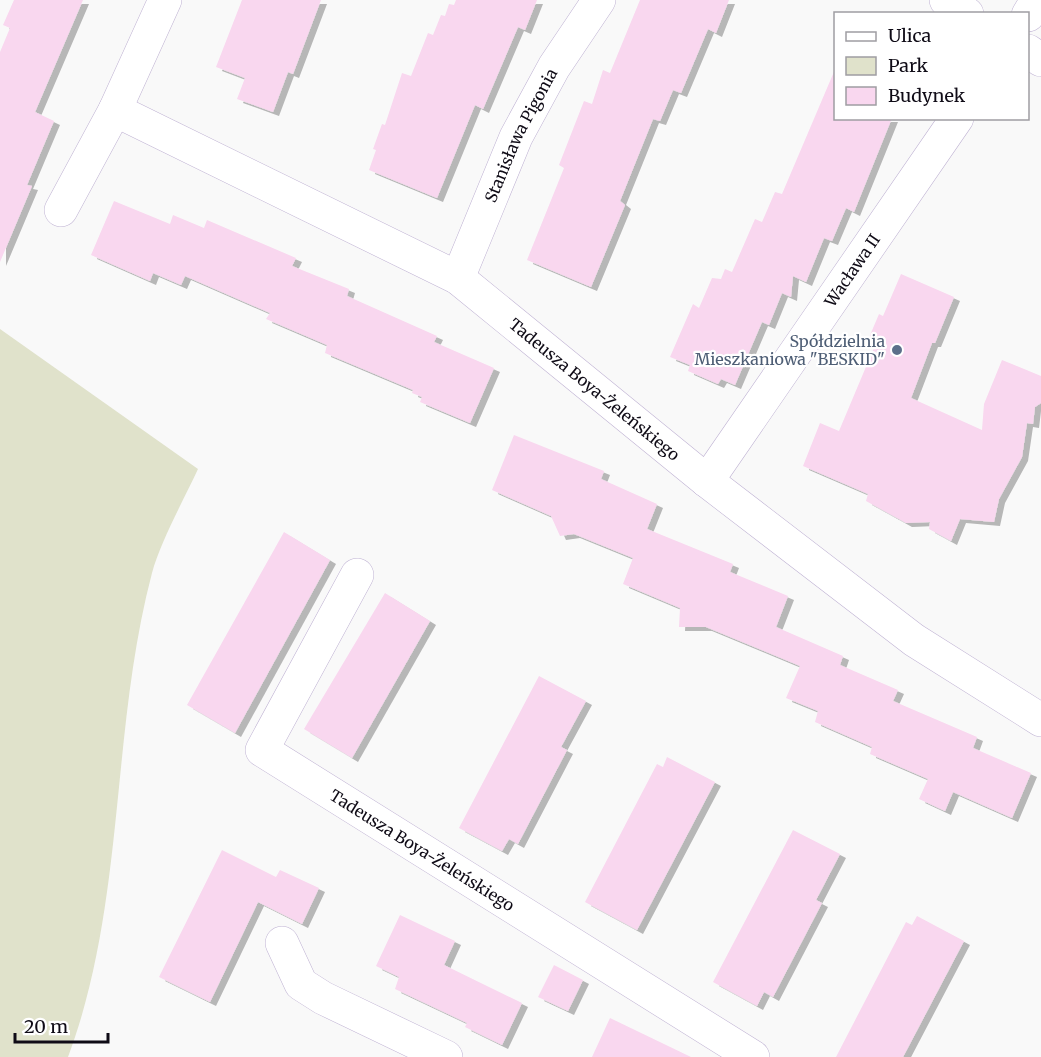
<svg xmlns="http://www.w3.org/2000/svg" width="1041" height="1057" font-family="Merriweather,serif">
  <defs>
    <filter id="shadow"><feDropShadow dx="6" dy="4" stdDeviation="0" flood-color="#0004"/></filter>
  </defs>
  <rect width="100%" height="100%" fill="#f9f9f9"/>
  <!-- green -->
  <path fill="#e0e2cb" d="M0 329 198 469C184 499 160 543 152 573 110 732 126 902 68 1057H0Z"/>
  <!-- building -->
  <g fill="#f9d7ef" filter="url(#shadow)">
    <polygon points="14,0 83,0 35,112 54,121 27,185 32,186 0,262 0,52 10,28 3,25"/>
    <polygon points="242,0 321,0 293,74 288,72 273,112 237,99 245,78 216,67"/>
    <polygon points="456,0 537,0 525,30 518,27 483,109 475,105 437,198 369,170 376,150 373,149 382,124 385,125 402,73 411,76 428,33 433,35 441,15 445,16 449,4 454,5"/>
    <polygon points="640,0 729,0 716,33 708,29 681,93 673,90 660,121 653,119 620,201 625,205 591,287 527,260 564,168 559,165 584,101 592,104 603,70 610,73"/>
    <polygon points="836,67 836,118 892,118 854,212 846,208 832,241 824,238 806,282 793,276 791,297 782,293 769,325 762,322 735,385 721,379 718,384 688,371 690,365 670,357 693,304 699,308 712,278 721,279 725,269 732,272 755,219 762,222 775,192 782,194"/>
    <polygon points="114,201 170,224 173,215 204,228 207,220 296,258 292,266 349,289 347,296 437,336 434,342 494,368 470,423 420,402 422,397 412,393 413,390 325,353 327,345 266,319 270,313 185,276 181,285 153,273 150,281 91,255"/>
    <polygon points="901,274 954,297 935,343 932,343 911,398 982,430 984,404 1002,360 1041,376 1041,403 1035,407 1033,424 1027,423 1022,457 999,499 994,522 960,519 951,541 929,529 930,522 906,523 866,501 868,494 803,466 820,423 839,431 876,343 868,340 879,314 883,316"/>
    <polygon points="514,435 604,471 601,479 657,504 647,529 733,564 730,572 788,596 776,627 843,656 840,665 898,690 893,701 977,737 973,748 1031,773 1012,818 953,792 945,811 919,799 928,779 870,754 872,747 815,722 818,711 786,698 800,666 706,627 679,627 680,608 623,584 633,558 574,534 560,536 551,516 492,490"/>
    <polygon points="284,532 330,560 235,733 187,705"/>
    <polygon points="385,593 430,621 352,758 304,729"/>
    <polygon points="539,676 586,701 561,747 567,750 518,844 509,839 502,851 459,828"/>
    <polygon points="667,757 715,782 637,930 585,902 657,764 663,767"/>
    <polygon points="793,830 840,854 816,900 822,903 773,997 764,992 757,1006 713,982"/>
    <polygon points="222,850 276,877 280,870 319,888 302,924 258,902 210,1002 159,977"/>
    <polygon points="400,915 455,941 444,965 522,1003 502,1045 465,1027 467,1023 395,989 399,977 376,966"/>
    <polygon points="917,916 964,941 903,1057 836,1057 906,922 912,925"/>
    <polygon points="554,965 583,980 568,1011 538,997"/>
    <polygon points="610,1018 691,1057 592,1057"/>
  </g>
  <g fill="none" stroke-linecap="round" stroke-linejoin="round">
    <!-- minor casing -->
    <g stroke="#bfb2d3" stroke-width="34">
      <g id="minor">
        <polyline points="946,0 967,14"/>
        <polyline points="1028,15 1037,0"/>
        <polyline points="1028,51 1041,60"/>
        <path id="s1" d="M115 110 458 278 707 481 914 640 1041 720"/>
        <polyline points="61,210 115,110 165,0"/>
        <path id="s2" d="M458 278 516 137 554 67 599 0"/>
        <path id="s3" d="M707 481 957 118"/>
        <path id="s4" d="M357 575 262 750 753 1057"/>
        <polyline points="282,943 301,984 323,998 446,1057"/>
      </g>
    </g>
    <!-- minor -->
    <use href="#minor" stroke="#fff" stroke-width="33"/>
  </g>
  <!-- markers -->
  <circle fill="#5c6f8a" stroke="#fff" stroke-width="2" cx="897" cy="350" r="6"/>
  <g text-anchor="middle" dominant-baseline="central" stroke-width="4.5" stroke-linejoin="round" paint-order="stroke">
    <!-- street labels -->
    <g font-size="16" fill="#0f0b16" stroke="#fff">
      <text stroke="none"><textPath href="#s2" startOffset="156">Stanisława Pigonia</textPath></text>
      <text stroke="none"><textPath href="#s3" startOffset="256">Wacława II</textPath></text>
      <text stroke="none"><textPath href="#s1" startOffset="558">Tadeusza Boya-Żeleńskiego</textPath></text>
      <text stroke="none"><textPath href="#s4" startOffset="388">Tadeusza Boya-Żeleńskiego</textPath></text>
    </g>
    <!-- service labels -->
    <g font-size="16" fill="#4e5e75" stroke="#fff" text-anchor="end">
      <text x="885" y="341">Spółdzielnia<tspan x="885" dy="18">Mieszkaniowa "BESKID"</tspan></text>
    </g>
  </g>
  <!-- legend -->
  <rect x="834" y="12" width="195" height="108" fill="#ffffff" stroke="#9f9da2" stroke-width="1.5"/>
  <rect x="846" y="32" width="30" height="9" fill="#ffffff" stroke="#9f9da2" stroke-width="1.5"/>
  <text x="888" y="42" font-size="18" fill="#0f0b16">Ulica</text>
  <rect x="846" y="57" width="30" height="18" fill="#e0e2cb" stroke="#9f9da2" stroke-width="1.5"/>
  <text x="888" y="72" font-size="18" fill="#0f0b16">Park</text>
  <rect x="846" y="87" width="30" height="18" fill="#f9d7ef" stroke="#9f9da2" stroke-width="1.5"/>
  <text x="888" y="102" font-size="18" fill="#0f0b16">Budynek</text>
  <!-- scale -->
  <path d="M15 1033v9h93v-9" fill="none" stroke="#0f0b16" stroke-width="3"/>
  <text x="24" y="1033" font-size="18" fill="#0f0b16" stroke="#ffffff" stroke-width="4.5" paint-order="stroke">20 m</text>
</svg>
